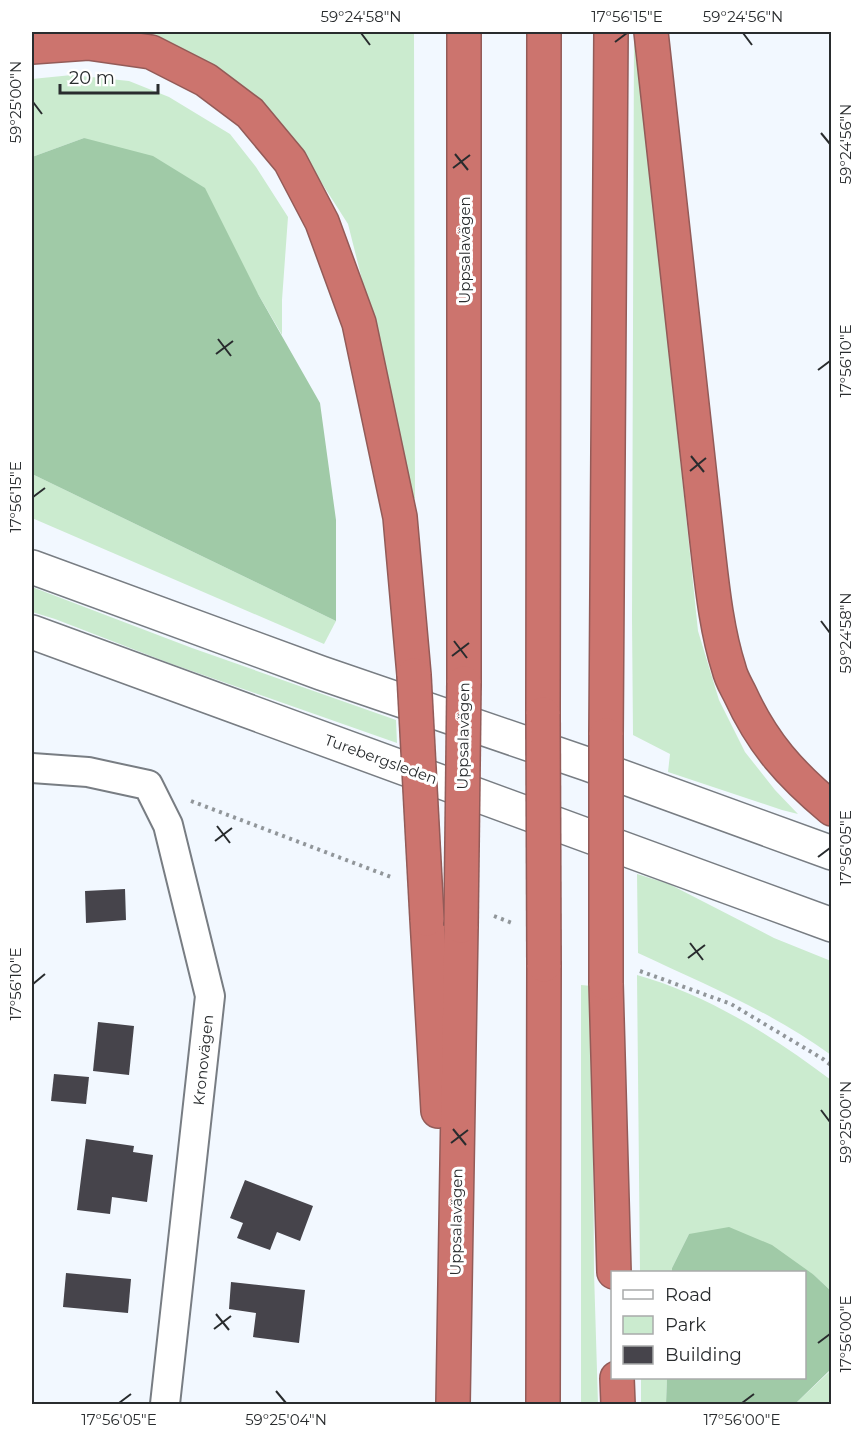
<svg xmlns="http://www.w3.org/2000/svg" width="863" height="1436" font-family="Montserrat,sans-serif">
  <rect width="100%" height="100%" fill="#f2f8ff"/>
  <!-- green -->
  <g fill="#cbebcf">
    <polygon points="103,32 414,32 415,498 411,500 378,343 348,224 289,132 228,76 153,39"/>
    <polygon points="634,32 640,32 672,380 698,631 719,700 745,752 775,790 798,814 782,810 668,772 670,754 633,735 632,619"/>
    <polygon points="72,75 129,81 169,97 230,134 256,167 288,217 282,300 282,335 258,294 84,138 32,157 32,79"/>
    <polygon points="32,474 336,621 324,644 32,518"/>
    <polygon points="32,587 192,648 396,720 397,743 169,663 55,619 32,612"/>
    <path d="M637 874 669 884 774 938 831 961V1055C772 1012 704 984 638 953Z"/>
    <path d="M637 975C708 995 773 1036 831 1080V1291L814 1275 689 1234 672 1268V1272H640Z"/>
    <polygon points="581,985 592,986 594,1272 598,1404 581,1404"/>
    <polygon points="831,1360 831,1404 795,1404 829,1372"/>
    <polygon points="641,1378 667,1378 666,1404 641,1404"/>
  </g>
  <!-- forest -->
  <g fill="#a0caa7">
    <polygon points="84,138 153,156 205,188 258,294 320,403 336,520 336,621 32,474 32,157"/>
    <polygon points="729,1227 772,1245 814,1275 831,1291 832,1360 829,1371 795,1404 666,1404 667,1378 804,1378 804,1272 672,1272 672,1268 689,1234"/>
  </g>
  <!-- building -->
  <g fill="#46444b">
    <polygon points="125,889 126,920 86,923 85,891"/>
    <polygon points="98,1022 134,1026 129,1075 93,1071"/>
    <polygon points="54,1074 89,1077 86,1104 51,1101"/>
    <polygon points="86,1139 134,1146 133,1152 153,1155 147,1202 112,1197 110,1214 77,1210"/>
    <polygon points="245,1180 313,1206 300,1241 277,1232 270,1250 237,1238 243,1223 230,1218"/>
    <polygon points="66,1273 131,1279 128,1313 63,1307"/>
    <polygon points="231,1282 305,1290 299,1343 253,1337 256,1313 229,1309"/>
  </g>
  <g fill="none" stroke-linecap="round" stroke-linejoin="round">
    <!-- minor casing -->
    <g stroke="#787d83" stroke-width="32">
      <polyline id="minor" points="32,768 88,772 148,785 168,825 210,996 165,1404"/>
    </g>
    <!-- secondary casing -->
    <g stroke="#787d83" stroke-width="36">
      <g id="secondary">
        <polyline points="32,567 321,673 587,764 832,853"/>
        <polyline points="32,632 832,925"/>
      </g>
    </g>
    <!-- motorway casing -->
    <g stroke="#935b58" stroke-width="36">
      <g id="motorway">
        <path d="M651 32 707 541C712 584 716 628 729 669 731 678 736 686 740 694 763 744 790 774 832 809"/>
        <polyline points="32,47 88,43 151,52 206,80 250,113 290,161 322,222 359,323 400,517 414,675"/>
        <polyline points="464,683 464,32"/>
        <polyline points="543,714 544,32"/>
        <polyline points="606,735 611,32"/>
        <polyline points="427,919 438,1111"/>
        <polyline points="606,983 614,1272"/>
        <polyline points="617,1378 618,1404"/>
        <polyline points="453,1404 461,926"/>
        <polyline points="543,1404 544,965"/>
      </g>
    </g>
    <!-- path -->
    <g stroke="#91969a" stroke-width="4" stroke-dasharray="3 4.5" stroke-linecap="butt">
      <polyline points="191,801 391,877"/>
      <polyline points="494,916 512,923"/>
      <polyline points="640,971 731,1004 823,1059 832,1066"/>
    </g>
    <!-- minor -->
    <use href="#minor" stroke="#fff" stroke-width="28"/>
    <!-- secondary -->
    <use href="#secondary" stroke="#fff" stroke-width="33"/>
    <!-- motorway -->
    <use href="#motorway" stroke="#cc746e" stroke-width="33"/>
    <!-- motorway-bridge casing -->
    <g stroke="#935b58" stroke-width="36" stroke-linecap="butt">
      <g id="motorway-bridge">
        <polyline points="414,675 427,919"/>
        <polyline points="543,714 544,965"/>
        <polyline points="606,735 606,983"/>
        <polyline points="461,926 464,683"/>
      </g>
    </g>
    <!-- motorway-bridge -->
    <use href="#motorway-bridge" stroke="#cc746e" stroke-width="33"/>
  </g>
  <!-- ticks -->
  <path fill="none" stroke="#292c2e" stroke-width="2" d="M361 33 370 45M743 33 752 45M615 42 627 33M33 102 42 114M821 133 830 144M455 154 468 170M453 168 470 155M218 339 231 356M216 354 233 341M818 370 830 361M691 456 704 472M690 471 706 458M33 497 45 488M821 621 830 633M454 641 467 658M452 656 469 643M217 826 230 843M215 841 232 828M818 857 830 848M690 943 703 960M688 958 705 945M33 984 45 974M821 1110 830 1122M453 1129 466 1145M451 1143 468 1130M216 1314 229 1330M214 1329 231 1316M818 1343 830 1334M276 1391 286 1403M119 1403 131 1394M742 1403 754 1394"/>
  <g text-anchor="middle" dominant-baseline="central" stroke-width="6" stroke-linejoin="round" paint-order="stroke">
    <!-- street labels -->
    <g font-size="15" fill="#292c2e" stroke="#fff">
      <text transform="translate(464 250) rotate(-90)">Uppsalavägen</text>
      <text transform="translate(463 736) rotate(-89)">Uppsalavägen</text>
      <text transform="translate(381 759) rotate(20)">Turebergsleden</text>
      <text transform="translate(203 1060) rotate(-84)">Kronovägen</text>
      <text transform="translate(456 1222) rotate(-89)">Uppsalavägen</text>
    </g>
  </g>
  <!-- border -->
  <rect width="863" height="1436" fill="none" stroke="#ffffff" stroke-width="66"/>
  <!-- legend -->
  <rect x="611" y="1271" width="195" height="108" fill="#ffffff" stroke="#a9abab" stroke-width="1.5"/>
  <rect x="623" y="1290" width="30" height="9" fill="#ffffff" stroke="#a9abab" stroke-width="1.5"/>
  <text x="665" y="1301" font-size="18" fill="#292c2e">Road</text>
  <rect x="623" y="1316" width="30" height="18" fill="#cbebcf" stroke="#a9abab" stroke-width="1.5"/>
  <text x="665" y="1331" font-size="18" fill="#292c2e">Park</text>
  <rect x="623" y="1346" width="30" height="18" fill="#46444b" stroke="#a9abab" stroke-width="1.5"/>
  <text x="665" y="1361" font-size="18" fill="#292c2e">Building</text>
  <!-- scale -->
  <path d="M60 84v9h98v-9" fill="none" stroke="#292c2e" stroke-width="3"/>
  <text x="69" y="84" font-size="18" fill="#292c2e" stroke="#ffffff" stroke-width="4.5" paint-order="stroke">20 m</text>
  <rect x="33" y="33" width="797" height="1370" fill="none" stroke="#292c2e" stroke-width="2"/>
  <g font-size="15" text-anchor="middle" fill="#292c2e">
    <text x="361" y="22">59°24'58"N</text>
    <text x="627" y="22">17°56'15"E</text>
    <text x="743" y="22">59°24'56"N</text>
    <text transform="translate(16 102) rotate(-90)" y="5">59°25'00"N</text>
    <text transform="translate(846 144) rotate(-90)" y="5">59°24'56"N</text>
    <text transform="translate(846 361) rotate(-90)" y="5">17°56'10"E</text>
    <text transform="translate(16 497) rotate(-90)" y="5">17°56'15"E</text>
    <text transform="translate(846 633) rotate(-90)" y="5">59°24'58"N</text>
    <text transform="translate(846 848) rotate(-90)" y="5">17°56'05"E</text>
    <text transform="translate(16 984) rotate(-90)" y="5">17°56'10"E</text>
    <text transform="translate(846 1122) rotate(-90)" y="5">59°25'00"N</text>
    <text transform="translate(846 1334) rotate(-90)" y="5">17°56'00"E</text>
    <text x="119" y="1425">17°56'05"E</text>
    <text x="286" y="1425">59°25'04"N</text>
    <text x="742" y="1425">17°56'00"E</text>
  </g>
</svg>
